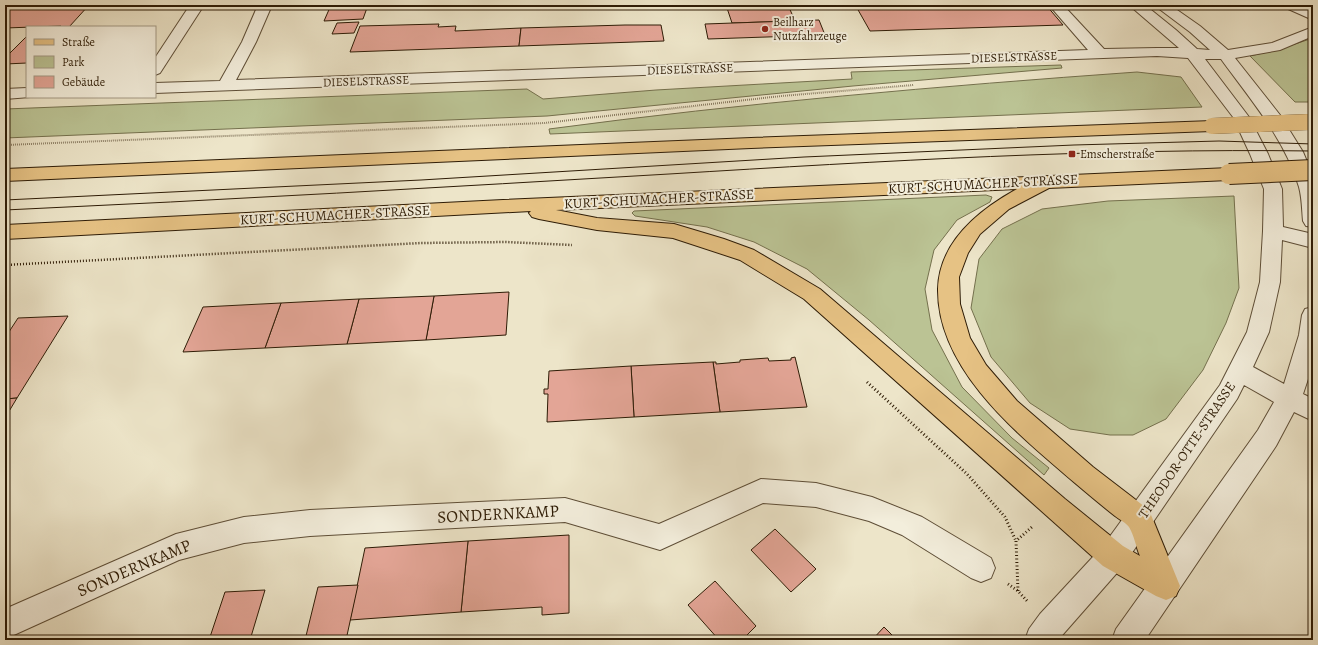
<svg xmlns="http://www.w3.org/2000/svg" width="1318" height="645" font-family="Alegreya,serif">
  <rect width="100%" height="100%" fill="#ede5c9"/>
  <filter id="stains"><feTurbulence type="fractalNoise" baseFrequency=".005" numOctaves="4"/><feColorMatrix values="0 0 0 0 .2 0 0 0 0 .09 0 0 0 0 .02 0 0 0 .5 -.17"/></filter>
  <radialGradient id="worn" r=".72"><stop offset=".6" stop-color="#630" stop-opacity="0"/><stop offset="1" stop-color="#630" stop-opacity=".3"/></radialGradient>
  <!-- green -->
  <g fill="#bbc394" stroke="#74704d">
    <polygon points="1313,38 1313,102 1295,102 1250,56 1280,49"/>
    <polygon points="1061,65 1062,68 853,86 547,116 5,138 5,109 527,89 543,99 656,90 852,79 851,72"/>
    <path d="M1137 72 1181 77 1202 107 550 134 549 129C744 103 940 86 1137 72Z"/>
    <polygon points="986,195 992,197 990,202 957,220 934,250 925,289 932,330 962,387 1012,438 1049,468 1044,475 869,320 807,269 754,242 707,227 635,216 632,213 634,211"/>
    <polygon points="1234,196 1239,288 1226,323 1203,370 1166,419 1133,435 1110,435 1070,429 1030,403 991,357 971,308 979,259 1002,229 1042,209 1108,201"/>
  </g>
  <!-- building -->
  <g fill="#e3a596" stroke="#2e1c06">
    <polygon points="5,5 89,5 69,27 60,27 61,26 5,28"/>
    <polygon points="331,5 368,5 363,19 324,21"/>
    <polygon points="726,5 788,5 795,21 732,23"/>
    <polygon points="859,5 1046,5 1063,25 870,31 857,8 861,7"/>
    <polygon points="819,20 825,35 708,39 705,24"/>
    <polygon points="359,22 354,33 332,34 337,23"/>
    <polygon points="439,24 438,27 456,26 455,31 521,28 519,46 350,52 360,26"/>
    <polygon points="625,25 661,25 664,41 519,46 521,28"/>
    <polygon points="27,36 27,63 5,64 5,58"/>
    <polygon points="509,292 506,335 426,340 434,296"/>
    <polygon points="434,296 426,340 347,344 359,299"/>
    <polygon points="359,299 347,344 265,348 281,303"/>
    <polygon points="281,303 265,348 183,352 203,307"/>
    <polygon points="68,316 17,398 5,399 5,338 18,318"/>
    <polygon points="795,357 807,407 720,412 713,362 716,362 716,364 740,362 740,360 768,358 769,361 791,360 791,358"/>
    <polygon points="713,362 720,412 634,417 631,366"/>
    <polygon points="631,366 634,417 547,422 548,394 544,394 544,389 548,389 549,371"/>
    <polygon points="17,398 5,418 5,399"/>
    <polygon points="775,529 816,569 791,592 751,550"/>
    <polygon points="569,535 569,613 542,615 542,607 461,612 468,541"/>
    <polygon points="468,541 461,612 350,620 365,548"/>
    <polygon points="715,581 756,626 742,640 719,640 688,605"/>
    <polygon points="358,585 346,640 305,640 318,587"/>
    <polygon points="265,590 250,640 209,640 225,592"/>
    <polygon points="884,627 897,640 872,640"/>
  </g>
  <g fill="none" stroke-linecap="round" stroke-linejoin="round">
    <!-- minor casing -->
    <g stroke="#5e4e37" stroke-width="2">
      <g id="minor">
        <polygon points="190,5 204,5 160,73 155,75 155,58"/>
        <path d="M258 5H272L256 42 236 80 1088 50 1049 5H1063L1104 49 1157 48H1179L1129 5H1145L1176 30 1197 49 1210 50 1190 32 1154 5H1170L1200 26 1228 50 1272 43 1313 27V36L1280 50 1235 58 1280 115 1303 152 1313 176V227L1306 226 1303 221C1302 210 1302 198 1299 187 1285 139 1250 99 1221 59H1205L1249 117 1268 154 1282 189 1283 227 1313 234V248L1282 240 1280 282 1269 332 1253 367 1284 384 1299 335 1302 315 1305 309 1313 307V364L1303 394 1313 399V421L1294 412 1276 446 1145 640H1112L1116 629 1258 430 1274 402 1244 385 1237 399 1123 566 1058 640H1025L1029 629 1040 614 1103 546 1220 385 1247 332 1260 282 1263 231 1264 189 1250 154 1233 117 1188 58 1157 56 155 93V83L220 81 242 42Z"/>
        <polygon points="1284,5 1302,5 1313,11 1313,20 1286,8"/>
        <polygon points="27,88 27,97 30,97 5,99 5,89"/>
        <polygon points="761,479 816,483 872,497 922,517 991,558 995,568 991,578 981,582 971,578 902,535 869,521 816,507 763,503 660,550 565,522 310,536 244,543 179,560 5,639 5,609 176,534 244,517 310,510 565,498 659,524"/>
      </g>
    </g>
    <!-- major casing -->
    <g stroke="#2e1c06" stroke-width="2">
      <g id="major">
        <polygon points="1212,121 1218,122 1220,126 1218,130 1212,131 751,148 5,181 5,169 751,138"/>
        <path d="M1229 168 1235 170 1238 174 1235 178 1229 180 1049 188 1009 209 980 234 968 253 959 277 960 304 970 338 986 365 1017 401 1093 467 1149 510 1180 586 1176 596 1166 600 1156 596 1103 566 804 299 740 260 673 238 597 230 539 219 532 217 529 213 531 211 5 239V225L503 200ZM1017 189C979 210 939 242 938 289 937 370 1019 435 1075 483 1088 494 1101 505 1115 516 1119 519 1126 523 1129 527 1134 535 1136 547 1140 556L1123 546 1065 499 820 289 754 250 724 239 674 224 597 218 556 210Z"/>
      </g>
    </g>
    <!-- path-far2 -->
    <polyline stroke="#2e1c06" stroke-width="2" stroke-dasharray="0.5 1.5" stroke-linecap="butt" points="5,145 545,123 781,96 914,85"/>
    <!-- path-far1 -->
    <polyline stroke="#2e1c06" stroke-width="2.5" stroke-dasharray="1 2" stroke-linecap="butt" points="5,265 421,243 506,242 572,245"/>
    <!-- path -->
    <g stroke="#2e1c06" stroke-width="3" stroke-dasharray="1 2.5" stroke-linecap="butt">
      <polyline points="867,382 967,474 1005,517 1016,541"/>
      <polyline points="1008,584 1018,591 1028,602"/>
      <polyline points="1018,591 1016,541 1032,527"/>
    </g>
    <!-- minor -->
    <use href="#minor" fill="#f3eedc" fill-rule="evenodd"/>
    <!-- major -->
    <use href="#major" fill="#e6c284" fill-rule="evenodd"/>
    <!-- tram -->
    <g stroke="#2e1c06" stroke-width="1">
      <polyline points="5,200 421,180 804,157 1074,145 1219,141 1313,144"/>
      <path d="M5 210C226 200 447 187 669 174 883 161 1098 148 1313 151"/>
    </g>
    <!-- major-bridge-far1 casing -->
    <g stroke="#2e1c06" stroke-width="16" stroke-linecap="butt">
      <polyline id="major-bridge-far1" points="1212,126 1309,122"/>
    </g>
    <!-- major-bridge casing -->
    <g stroke="#2e1c06" stroke-width="22" stroke-linecap="butt">
      <polyline id="major-bridge" points="1229,174 1313,170"/>
    </g>
    <!-- major-bridge-far1 -->
    <use href="#major-bridge-far1" stroke="#e6c284" stroke-width="16"/>
    <!-- major-bridge -->
    <use href="#major-bridge" stroke="#e6c284" stroke-width="20"/>
  </g>
  <!-- markers -->
  <g fill="#8f2418" stroke="#f3eedc" stroke-width="1.5">
    <circle cx="765" cy="29" r="4"/>
    <rect x="1068" y="150" width="8" height="8" rx="2"/>
  </g>
  <g text-anchor="middle" dominant-baseline="central" stroke-width="4" stroke-linejoin="round" paint-order="stroke">
    <!-- far-poi labels -->
    <g font-size="12" fill="#2e1c06" stroke="#f3eedc" text-anchor="start">
      <text x="773" y="22">Beilharz<tspan x="773" dy="14">Nutzfahrzeuge</tspan></text>
      <text x="1080" y="154">Emscherstraße</text>
    </g>
    <!-- far-street labels -->
    <g font-size="12" fill="#2e1c06" stroke="#f3eedc">
      <text transform="translate(1014 57) rotate(-2)">DIESELSTRASSE</text>
      <text transform="translate(690 69) rotate(-2)">DIESELSTRASSE</text>
      <text transform="translate(366 81) rotate(-2)">DIESELSTRASSE</text>
    </g>
    <!-- street labels -->
    <g font-size="14" fill="#2e1c06" stroke="#f3eedc">
      <text transform="translate(983 184) rotate(-3)">KURT-SCHUMACHER-STRASSE</text>
      <text transform="translate(659 199) rotate(-3)">KURT-SCHUMACHER-STRASSE</text>
      <text transform="translate(335 215) rotate(-3)">KURT-SCHUMACHER-STRASSE</text>
      <text transform="translate(1187 450) rotate(-56)">THEODOR-OTTE-STRASSE</text>
    </g>
    <!-- near-street labels -->
    <g font-size="17" fill="#2e1c06" stroke="#f3eedc">
      <text transform="translate(498 514) rotate(-3)">SONDERNKAMP</text>
      <text transform="translate(134 568) rotate(-23)">SONDERNKAMP</text>
    </g>
  </g>
  <!-- margin -->
  <rect width="1318" height="645" fill="none" stroke="#ede5c9" stroke-width="20"/>
  <rect x="6" y="6" width="1306" height="633" fill="none" stroke="#2e1c06" stroke-width="2"/>
  <rect x="10" y="10" width="1298" height="625" fill="none" stroke="#2e1c06"/>
  <!-- legend -->
  <rect x="26" y="26" width="130" height="72" fill="#f3eedc" stroke="#a49a86"/>
  <rect x="34" y="39" width="20" height="6" fill="#e6c284" stroke="#a49a86"/>
  <text x="62" y="46" font-size="12" fill="#2e1c06">Straße</text>
  <rect x="34" y="56" width="20" height="12" fill="#bbc394" stroke="#a49a86"/>
  <text x="62" y="66" font-size="12" fill="#2e1c06">Park</text>
  <rect x="34" y="76" width="20" height="12" fill="#e3a596" stroke="#a49a86"/>
  <text x="62" y="86" font-size="12" fill="#2e1c06">Gebäude</text>
  <rect width="100%" height="100%" filter="url(#stains)"/>
  <rect width="100%" height="100%" fill="url(#worn)"/>
</svg>
